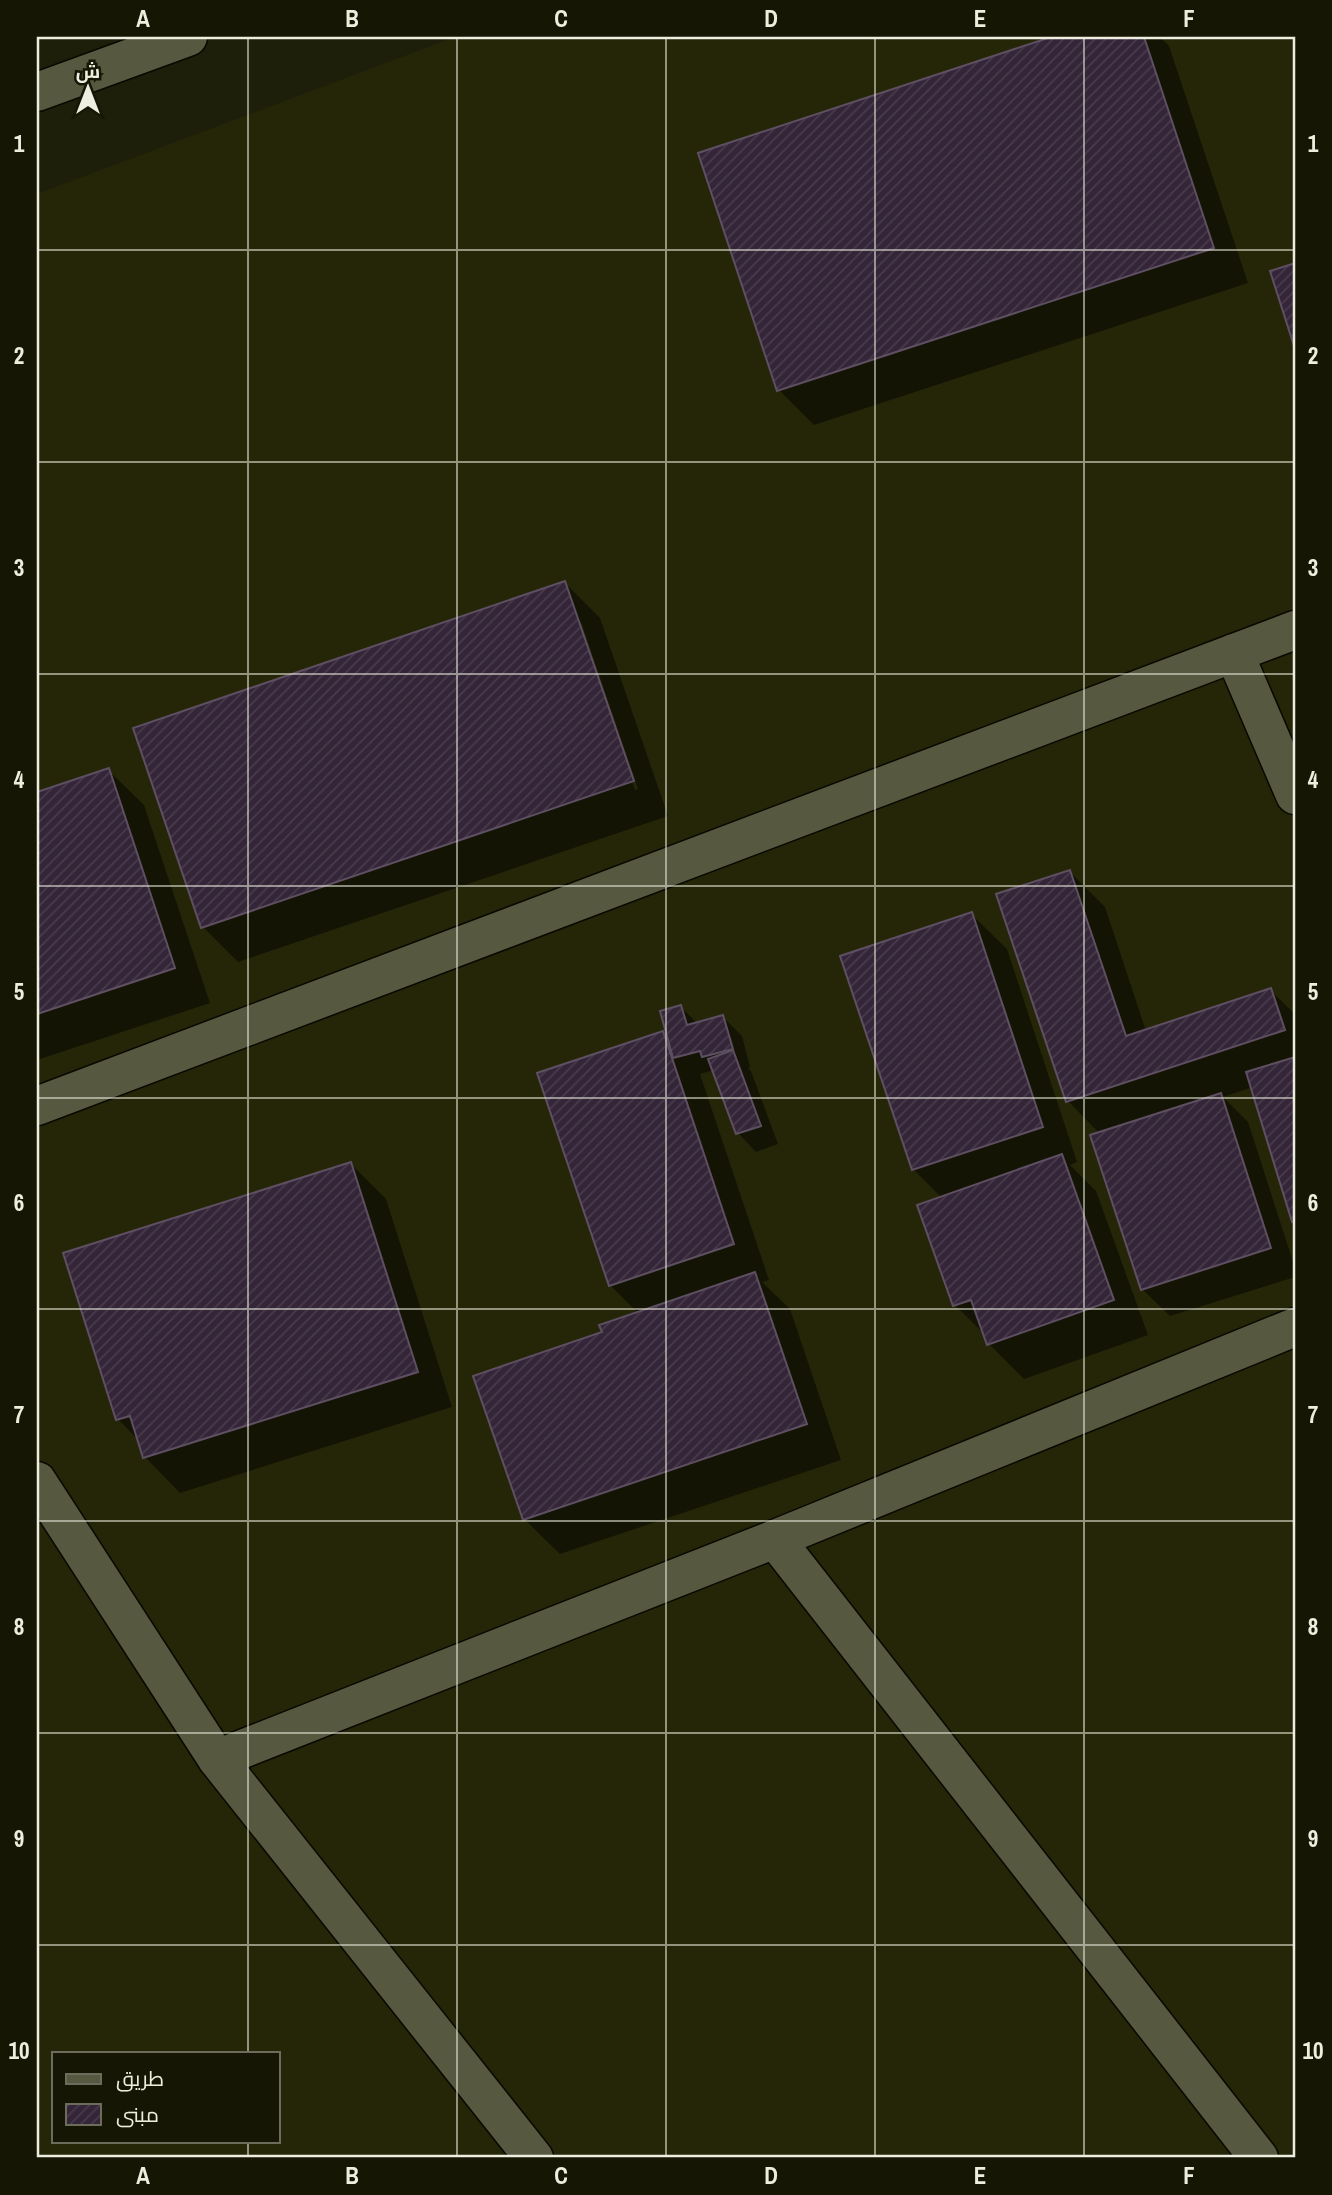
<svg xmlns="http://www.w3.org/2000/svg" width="1332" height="2195" font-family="'Archivo Narrow',Cairo,sans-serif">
  <defs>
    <pattern id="building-hatch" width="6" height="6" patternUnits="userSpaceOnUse" patternTransform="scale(1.75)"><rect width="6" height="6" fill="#342638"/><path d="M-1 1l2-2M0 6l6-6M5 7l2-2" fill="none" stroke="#483b4b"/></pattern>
  </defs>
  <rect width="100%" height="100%" fill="#1e1f0a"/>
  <!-- built -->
  <path fill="#252608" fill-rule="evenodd" d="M455 37H1295V2158H37V194ZM54 2053H278V2141H54Z"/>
  <!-- shadow -->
  <g fill="#0007" fill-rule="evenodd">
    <polygon points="1056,37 1160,37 1169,46 1248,283 814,425 779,390 701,154"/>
    <path d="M565 583 600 618 668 816 238 962 203 927ZM578 622H581L638 789 635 790Z"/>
    <polygon points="108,770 144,805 210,1003 37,1060 37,794"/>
    <polygon points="1070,872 1105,907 1146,1031 1270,990 1295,1014 1295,1222 1253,1087 1223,1097 1248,1122 1295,1268 1295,1277 1170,1316 1142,1289 1100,1134 1068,1101"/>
    <polygon points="971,914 1007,949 1077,1162 1070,1165 1096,1191 1148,1335 1024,1379 989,1344 986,1336 955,1305 942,1198 913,1169"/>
    <polygon points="681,1007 698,1024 723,1017 742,1036 750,1067 748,1068 751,1071 778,1144 756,1152 738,1133 714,1070 700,1074 769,1280 762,1282 790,1309 841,1460 560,1554 524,1519 604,1333 638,1313 610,1285 662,1033 670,1040"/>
    <polygon points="351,1164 386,1199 452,1407 180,1493 145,1457 139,1441 118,1419"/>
  </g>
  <!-- building -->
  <g fill="url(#building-hatch)" stroke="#5e4f62" stroke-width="2">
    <polygon points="1051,37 1144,37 1214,248 777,391 698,153"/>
    <polygon points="1295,263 1295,349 1270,271"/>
    <polygon points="565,581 634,781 201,928 133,728"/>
    <polygon points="109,768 175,968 37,1014 37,792"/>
    <polygon points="1070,870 1126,1036 1271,988 1285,1030 1066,1102 996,894"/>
    <polygon points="972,912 1043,1127 912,1170 840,956"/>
    <polygon points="681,1005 687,1025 723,1015 733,1049 702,1057 700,1051 673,1058 660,1011"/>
    <polygon points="663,1031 734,1244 609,1286 537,1073"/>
    <polygon points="733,1050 761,1126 736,1134 708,1059"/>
    <polygon points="1295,1057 1295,1221 1292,1222 1246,1072"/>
    <polygon points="1221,1093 1271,1248 1141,1290 1090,1135"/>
    <polygon points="1062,1154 1114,1300 987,1345 971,1300 953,1306 917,1205"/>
    <polygon points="351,1162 418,1372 143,1458 130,1416 116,1420 63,1253"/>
    <polygon points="755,1272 807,1424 523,1520 473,1376 602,1332 599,1325"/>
  </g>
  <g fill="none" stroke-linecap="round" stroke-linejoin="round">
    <!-- minor casing -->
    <g stroke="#090900" stroke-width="41">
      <g id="minor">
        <polyline points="1234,653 1295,795"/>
        <polyline points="37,1106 1295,630"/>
        <polyline points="37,1481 217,1759 534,2158"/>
        <polyline points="775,1539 1259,2158"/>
        <polyline points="217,1759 775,1539 1295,1327"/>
      </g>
    </g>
    <!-- tertiary casing -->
    <g stroke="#090900" stroke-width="41">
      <polyline id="tertiary" points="37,92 188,37"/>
    </g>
    <!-- minor -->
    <use href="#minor" stroke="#565840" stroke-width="38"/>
    <!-- tertiary -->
    <use href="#tertiary" stroke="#565840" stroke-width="38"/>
  </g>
  <!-- grid -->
  <path fill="none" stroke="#edeee0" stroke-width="2" stroke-opacity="0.55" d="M248 37V2053M457 37V2158M666 37V2158M875 37V2158M1084 37V2158M37 250H1295M37 462H1295M37 674H1295M37 886H1295M37 1098H1295M37 1309H1295M37 1521H1295M37 1733H1295M37 1945H1295M248 2141V2158"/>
  <!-- border -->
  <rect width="1332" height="2195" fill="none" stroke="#151603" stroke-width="77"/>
  <!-- legend -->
  <rect x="52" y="2052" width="228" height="91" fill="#151603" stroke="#6b6c5b" stroke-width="2"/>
  <rect x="66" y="2074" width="35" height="10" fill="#565840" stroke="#6b6c5b" stroke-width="2"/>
  <text x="116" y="2086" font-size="21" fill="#edeee0">طريق</text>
  <rect x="66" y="2104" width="35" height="21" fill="url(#building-hatch)" stroke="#6b6c5b" stroke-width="2"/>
  <text x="116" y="2122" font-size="21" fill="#edeee0">مبنى</text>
  <!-- north arrow -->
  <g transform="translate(88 88)" stroke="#151603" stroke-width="5" paint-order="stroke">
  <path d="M0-5L12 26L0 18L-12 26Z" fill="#edeee0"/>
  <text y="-10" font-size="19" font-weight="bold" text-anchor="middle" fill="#edeee0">ش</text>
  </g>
  <rect x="38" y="38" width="1256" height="2118" fill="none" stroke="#edeee0" stroke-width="2.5"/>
  <g font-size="23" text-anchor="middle" font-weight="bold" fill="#edeee0">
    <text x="143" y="27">A</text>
    <text x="352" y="27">B</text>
    <text x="561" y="27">C</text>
    <text x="771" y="27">D</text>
    <text x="980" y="27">E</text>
    <text x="1189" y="27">F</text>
    <text x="19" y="152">1</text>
    <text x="1313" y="152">1</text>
    <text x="19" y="364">2</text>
    <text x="1313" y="364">2</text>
    <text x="19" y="576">3</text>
    <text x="1313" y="576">3</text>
    <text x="19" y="788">4</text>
    <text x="1313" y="788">4</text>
    <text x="19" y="1000">5</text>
    <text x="1313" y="1000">5</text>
    <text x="19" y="1211">6</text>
    <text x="1313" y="1211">6</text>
    <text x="19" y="1423">7</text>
    <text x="1313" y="1423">7</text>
    <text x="19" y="1635">8</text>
    <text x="1313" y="1635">8</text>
    <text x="19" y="1847">9</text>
    <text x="1313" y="1847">9</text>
    <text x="19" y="2059">10</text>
    <text x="1313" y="2059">10</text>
    <text x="143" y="2184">A</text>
    <text x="352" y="2184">B</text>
    <text x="561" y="2184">C</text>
    <text x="771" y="2184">D</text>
    <text x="980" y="2184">E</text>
    <text x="1189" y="2184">F</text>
  </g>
</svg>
